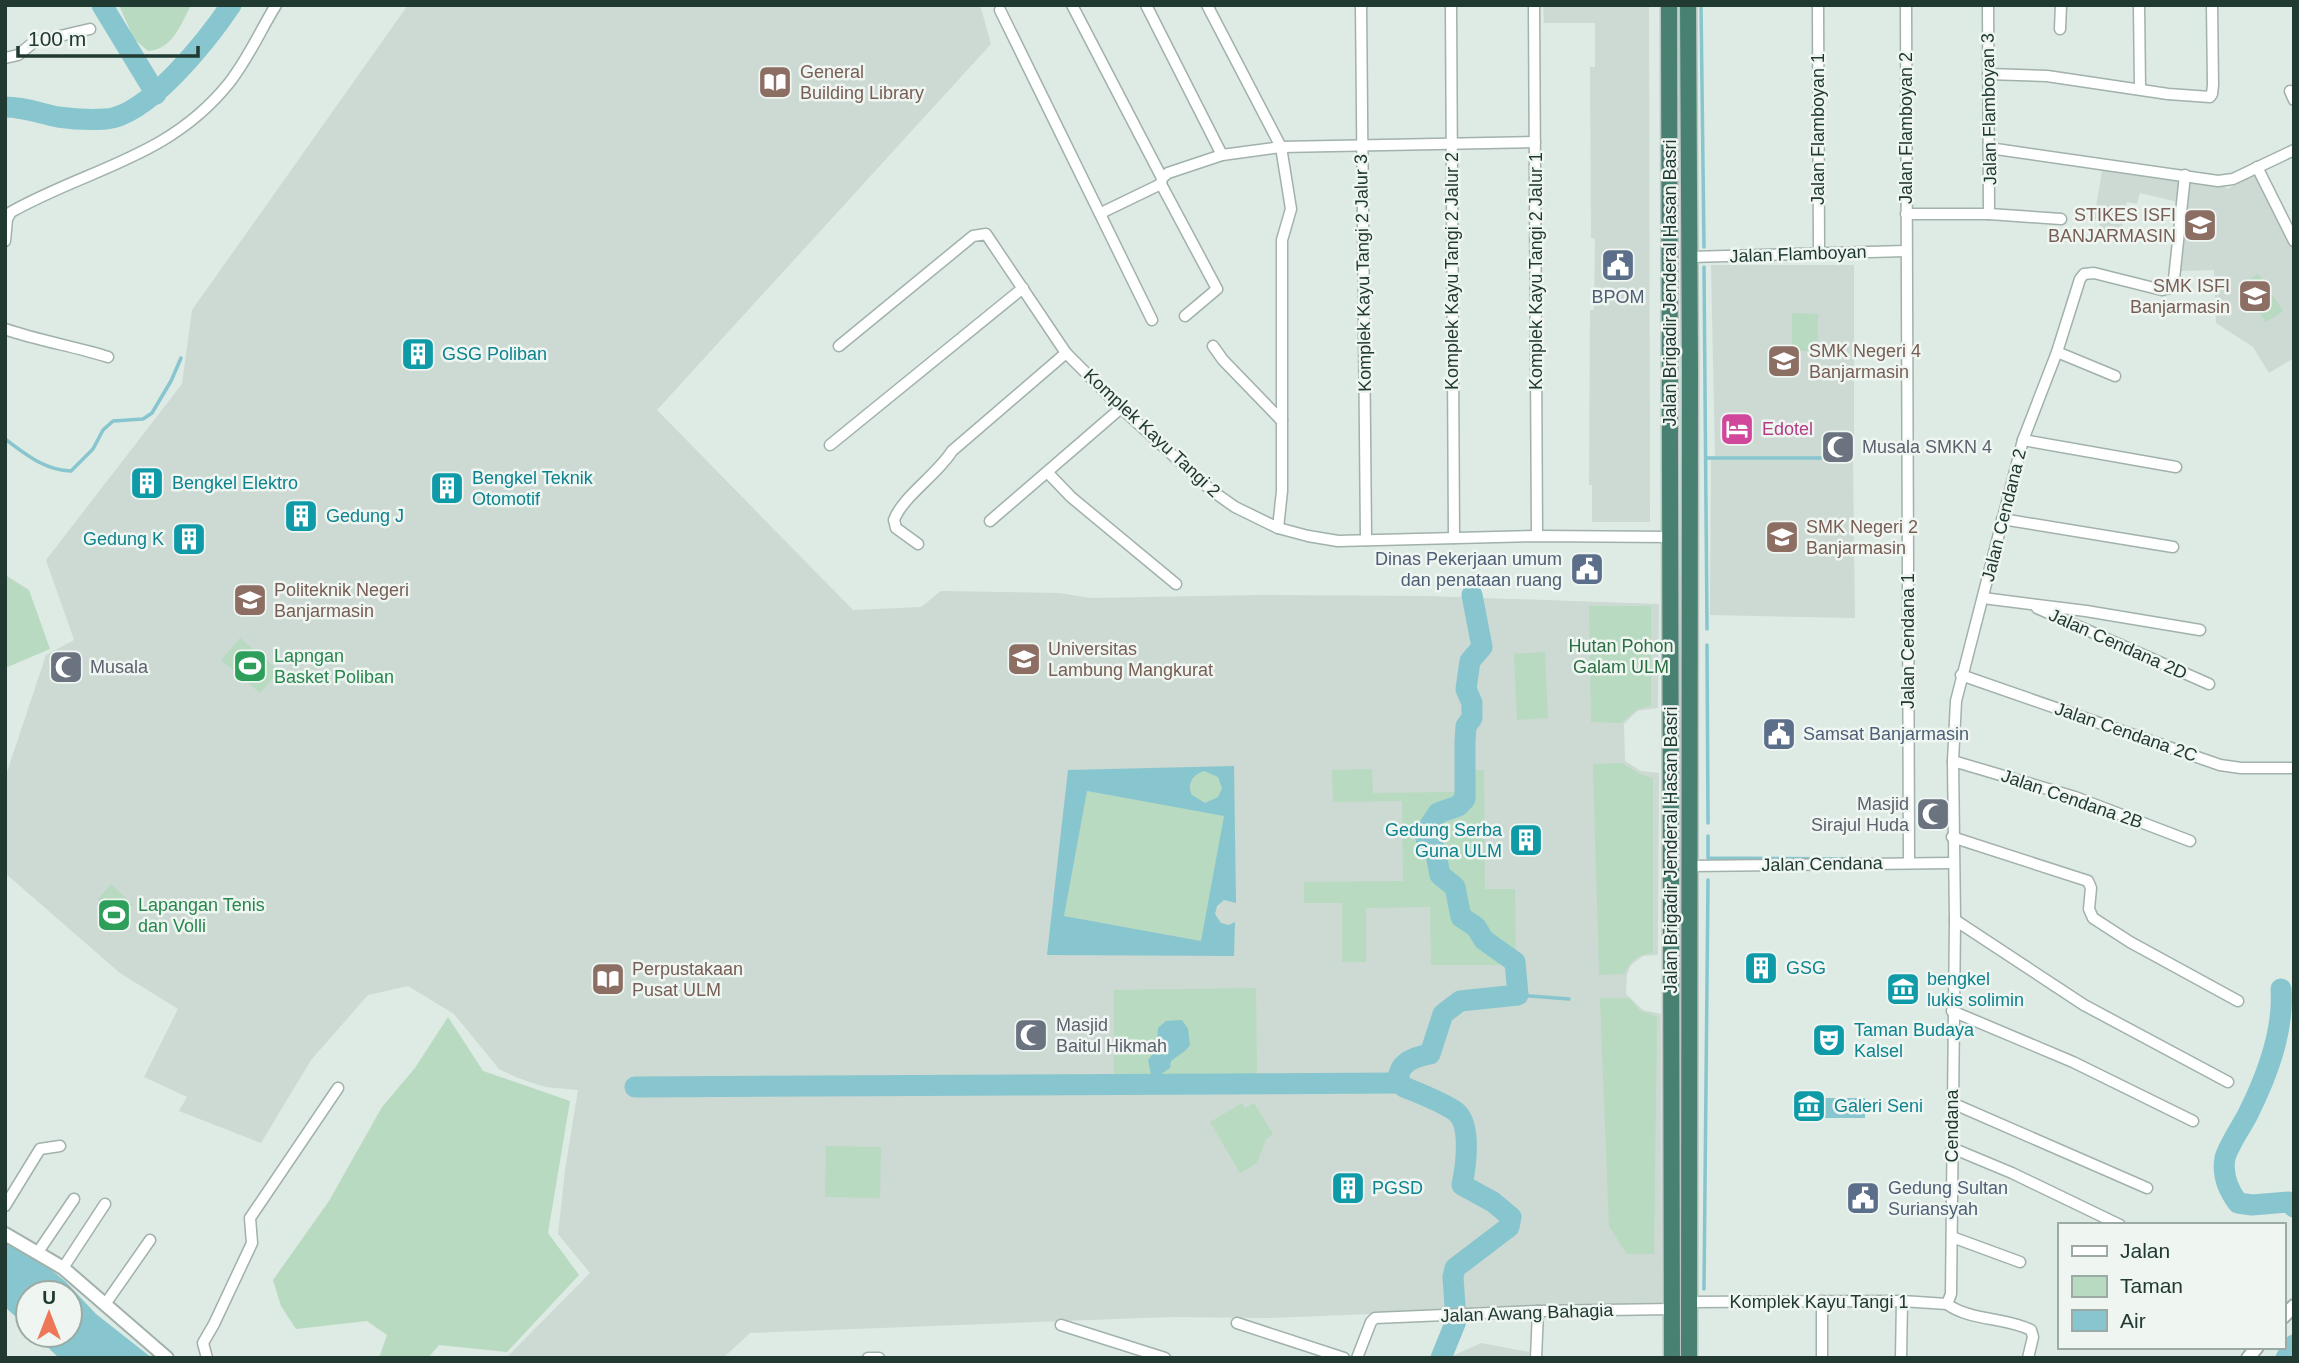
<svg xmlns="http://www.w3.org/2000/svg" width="2299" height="1363" font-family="Arial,sans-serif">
  <rect width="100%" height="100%" fill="#deeae4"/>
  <!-- built -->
  <g fill="#cdd9d3">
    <polygon points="408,5 980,5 991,44 657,410 853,610 921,607 941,591 1059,593 1091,598 1259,595 1428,596 1659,604 1658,708 1637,711 1624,724 1625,761 1641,771 1659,773 1658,955 1643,956 1631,965 1627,974 1626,994 1643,1010 1661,1014 1662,1302 1654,1307 1470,1310 1268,1318 1170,1317 750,1333 723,1358 506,1358 590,1273 558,1234 565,1170 578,1090 545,1087 518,1078 499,1069 454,1014 408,986 368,995 311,1060 261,1143 179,1111 187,1097 144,1077 178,1009 120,973 5,873 5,778 46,655 74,640 46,560 182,384 192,310"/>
    <polygon points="1543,5 1649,5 1650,522 1592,522 1592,485 1589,485 1590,310 1594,310 1595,239 1591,238 1590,67 1595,67 1595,23 1544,23"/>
    <polygon points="2103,166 2224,185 2227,189 2257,173 2294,247 2294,358 2269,373 2253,347 2216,323 2214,270 2179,271 2178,202 2140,193 2137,204 2127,202 2120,237 2106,233 2094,218"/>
    <polygon points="1711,265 1854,265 1854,457 1715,457"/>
    <polygon points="1711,459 1853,459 1855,618 1710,615"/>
    <polygon points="1481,1343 1529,1352 1529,1358 1448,1358"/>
  </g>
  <!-- green -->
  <g fill="#b8dac0">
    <path d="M119 5H191C181 24 172 50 148 51L134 39Z"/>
    <polygon points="2258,274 2283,311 2266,322 2241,285"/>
    <polygon points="1792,313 1818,314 1818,351 1792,351"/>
    <polygon points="5,575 29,590 50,649 5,668"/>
    <polygon points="1589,606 1651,606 1651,706 1638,709 1621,723 1591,722"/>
    <polygon points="240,638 279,671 260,693 221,660"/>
    <polygon points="1545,652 1548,718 1517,720 1514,654"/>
    <path d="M1622 763 1640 774 1653 778V953C1638 954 1630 961 1624 974L1599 975 1593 764Z"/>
    <polygon points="1372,769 1373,793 1455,792 1455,770 1484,770 1485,889 1515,889 1516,965 1431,965 1430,907 1366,908 1366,962 1342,962 1342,903 1304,903 1304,882 1403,881 1402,801 1333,802 1332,770"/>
    <circle cx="1206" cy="787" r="16"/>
    <polygon points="1087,791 1225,816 1201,941 1064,916"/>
    <polygon points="111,884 133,905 111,925 98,899"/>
    <polygon points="1256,988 1257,1076 1114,1079 1114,990"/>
    <polygon points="1600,998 1629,998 1639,1010 1657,1017 1654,1254 1627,1254 1609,1226"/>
    <polygon points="448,1017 483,1071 570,1101 548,1233 579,1275 507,1352 439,1345 428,1358 379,1358 387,1335 367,1321 296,1329 281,1306 273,1280 329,1201 382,1107 415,1068"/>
    <polygon points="1242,1103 1245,1108 1254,1103 1273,1134 1266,1139 1257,1163 1240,1173 1210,1122"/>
    <polygon points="826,1146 881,1147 880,1198 825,1197"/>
  </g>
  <!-- water -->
  <g fill="#87c6ce" fill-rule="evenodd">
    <path d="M1234 766 1236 903 1224 900 1217 906 1215 914 1221 923 1229 925 1235 922 1234 956 1047 955 1068 770ZM1204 771 1218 777 1222 788 1218 797 1205 803 1192 795C1187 784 1192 775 1204 771ZM1087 791 1224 816 1201 941 1064 916Z"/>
    <polygon points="1182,1020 1188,1029 1190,1045 1186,1050 1171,1061 1170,1068 1161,1074 1159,1079 1152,1079 1148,1060 1152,1055 1161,1051 1157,1041 1158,1028 1166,1021"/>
    <rect x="1823" y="1098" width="42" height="20"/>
    <polygon points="5,1242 50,1269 65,1281 96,1314 152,1358 59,1358 35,1335 70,1335 70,1293 28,1293 28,1328 5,1307"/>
  </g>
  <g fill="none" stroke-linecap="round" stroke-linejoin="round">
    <!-- stream -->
    <g stroke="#87c6ce" stroke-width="3.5">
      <polyline points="1701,5 1704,247"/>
      <polyline points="1704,267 1707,629"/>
      <path d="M5 439C27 455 44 470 71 471L93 449 103 430 113 421 143 419 152 413 171 381 181 358"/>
      <polyline points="1707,458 1851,458"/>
      <polyline points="1707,645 1708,823"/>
      <polyline points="1708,836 1708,858 1856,859"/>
      <polyline points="1518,995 1569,999"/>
      <polyline points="1704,1289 1708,880"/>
    </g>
    <!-- river -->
    <g stroke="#87c6ce" stroke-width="21">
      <polyline points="102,5 156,94"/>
      <path d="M5 107C24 107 39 113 58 117 72 119 92 120 106 119 148 116 209 38 231 5"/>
      <path d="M2281 989C2284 1032 2267 1076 2248 1114 2242 1126 2228 1146 2225 1158 2222 1175 2228 1190 2238 1203L2252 1205 2289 1202 2294 1207"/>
      <polyline points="635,1087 1401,1083"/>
      <path d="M1441 1358 1456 1321 1453 1277 1455 1268 1509 1227 1511 1217 1493 1202 1462 1185C1466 1166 1472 1123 1455 1111 1440 1101 1421 1094 1404 1087L1398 1080C1399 1062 1414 1057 1430 1054L1443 1014 1460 1001 1518 995 1515 962 1484 940 1476 927 1461 917 1455 887 1440 875 1435 849 1427 842 1425 833 1438 813 1458 806 1465 799V742L1466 726 1472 718V703L1466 689 1470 661 1482 647 1472 595"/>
      <polyline points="2286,1358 2294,1345"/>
    </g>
    <!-- minor casing -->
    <g stroke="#a1b1ab" stroke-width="13">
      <g id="minor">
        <polyline points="1072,5 1162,178"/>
        <polyline points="1146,5 1222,155"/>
        <polyline points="1207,5 1281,147 1291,209 1282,240 1282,491 1278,528"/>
        <polyline points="1361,5 1366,540"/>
        <polyline points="1451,5 1454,538"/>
        <polyline points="1534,5 1537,536"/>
        <polyline points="1818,5 1819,254"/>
        <polyline points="1906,5 1909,863"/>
        <polyline points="1988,5 1989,214"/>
        <polyline points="2139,5 2140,89"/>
        <polyline points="1000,10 1152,320"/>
        <polyline points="2060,29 2061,5"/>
        <polyline points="5,58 18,55 34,42 90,29"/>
        <polyline points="1988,74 2047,76 2168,94 2210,97 2212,94 2213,85 2212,5"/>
        <polyline points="2290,91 2294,100"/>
        <polyline points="1989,148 2218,181 2233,179 2294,150"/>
        <polyline points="2257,167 2294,241"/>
        <polyline points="1161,184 1217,289 1185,316"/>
        <polyline points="1101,213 1161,184 1162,178 1168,173 1222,155 1281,147 1535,142"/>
        <polyline points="1906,214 1989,214 2061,219"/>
        <path d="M5 241 7 219 11 212C89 168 169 158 229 83 248 59 260 31 276 5"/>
        <polyline points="1690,257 1906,251"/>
        <path d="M5 329C39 341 74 346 108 357"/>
        <polyline points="839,346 973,236 986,234 1066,353 1121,408 1211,490 1235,507 1278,528 1308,536 1338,541 1537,536 1671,537"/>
        <polyline points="1213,346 1223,360 1282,421"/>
        <polyline points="2057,352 2115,376"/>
        <polyline points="2023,440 2176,467"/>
        <polyline points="830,445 1023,288"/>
        <polyline points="1048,473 1071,497 1176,584"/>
        <polyline points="2002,519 2173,547"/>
        <polyline points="990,521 1121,408"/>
        <path d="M918 544 896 528 894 520C903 496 937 475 952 451L1066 353"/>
        <polyline points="1983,598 2086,611 2200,630"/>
        <polyline points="2037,608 2209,684"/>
        <polyline points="1961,675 2220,765 2241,768 2294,768"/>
        <polyline points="1953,761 2075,797 2190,841"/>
        <polyline points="1952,837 2088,881 2091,888 2089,909 2093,918 2130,942 2238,1001"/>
        <polyline points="1690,866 1953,863"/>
        <polyline points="1955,920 2084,1005 2228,1082"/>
        <polyline points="1952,1011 2073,1062 2193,1121"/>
        <polyline points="1952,1103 2147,1188"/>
        <polyline points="1952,1148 2012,1173 2120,1225"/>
        <polyline points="5,1206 40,1149 60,1146"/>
        <polyline points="1952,1237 2020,1262"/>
        <polyline points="38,1252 74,1199"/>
        <polyline points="63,1268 105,1204"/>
        <polyline points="1690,1302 1902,1301 1947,1304"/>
        <polyline points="106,1303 150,1240"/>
        <polyline points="1947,1304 1951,1294 1955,920 1953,761 1956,701 2023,440 2057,352 2080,279 2084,274 2094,273 2162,290 2170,288 2174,279 2185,175"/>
        <path d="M1947 1304C1970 1321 2005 1317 2031 1330L2033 1337 2028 1358"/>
        <polyline points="1237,1323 1344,1358"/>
        <polyline points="1061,1325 1165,1358"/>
        <polyline points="207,1358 203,1343 214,1324 252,1243 250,1218 338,1088"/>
        <polyline points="868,1358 879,1358"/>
        <polyline points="1357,1358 1371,1322 1375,1318 1538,1311 1672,1309"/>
        <polyline points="1536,1358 1538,1311"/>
        <polyline points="1822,1358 1822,1301"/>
        <polyline points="1901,1358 1902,1301"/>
      </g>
    </g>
    <!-- tertiary casing -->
    <g stroke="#a1b1ab" stroke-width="16">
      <g id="tertiary">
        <polyline points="5,1234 63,1268 167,1358"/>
        <polyline points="2283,1317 2294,1306"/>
        <polyline points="2248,1358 2257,1347"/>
      </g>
    </g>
    <!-- trunk casing -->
    <g stroke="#bcc4c1" stroke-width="19">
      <g id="trunk">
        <polyline points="1669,5 1672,1358"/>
        <polyline points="1688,5 1690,370 1689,1358"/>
      </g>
    </g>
    <!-- minor -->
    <use href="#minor" stroke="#fff" stroke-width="10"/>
    <!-- tertiary -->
    <use href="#tertiary" stroke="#fff" stroke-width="12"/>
    <!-- trunk -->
    <use href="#trunk" stroke="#488172" stroke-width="16"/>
  </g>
  <!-- icons -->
  <defs>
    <g id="library-square" transform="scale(1.75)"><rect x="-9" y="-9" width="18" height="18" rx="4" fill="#8d6e63" stroke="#eff6f2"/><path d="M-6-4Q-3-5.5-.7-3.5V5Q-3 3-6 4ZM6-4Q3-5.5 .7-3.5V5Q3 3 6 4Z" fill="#fff"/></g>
    <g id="university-square" transform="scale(1.75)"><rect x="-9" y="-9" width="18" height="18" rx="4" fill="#8d6e63" stroke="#eff6f2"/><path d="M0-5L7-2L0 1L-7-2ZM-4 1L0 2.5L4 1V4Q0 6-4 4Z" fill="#fff"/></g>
    <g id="civic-square" transform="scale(1.75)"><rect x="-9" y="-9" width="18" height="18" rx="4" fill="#5c6f8a" stroke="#eff6f2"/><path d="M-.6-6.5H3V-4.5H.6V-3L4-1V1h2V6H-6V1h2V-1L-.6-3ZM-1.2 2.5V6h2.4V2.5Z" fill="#fff"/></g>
    <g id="school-square" transform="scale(1.75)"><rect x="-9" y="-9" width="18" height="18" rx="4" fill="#8d6e63" stroke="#eff6f2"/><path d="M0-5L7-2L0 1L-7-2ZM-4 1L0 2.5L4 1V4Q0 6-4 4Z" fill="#fff"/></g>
    <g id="building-square" transform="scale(1.75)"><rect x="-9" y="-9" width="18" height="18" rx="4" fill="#0f9aa8" stroke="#eff6f2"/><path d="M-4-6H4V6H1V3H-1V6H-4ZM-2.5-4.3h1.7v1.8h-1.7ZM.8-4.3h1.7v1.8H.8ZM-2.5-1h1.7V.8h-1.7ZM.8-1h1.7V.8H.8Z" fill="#fff"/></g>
    <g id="hotel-square" transform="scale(1.75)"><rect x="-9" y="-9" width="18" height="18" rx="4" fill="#d1479c" stroke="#eff6f2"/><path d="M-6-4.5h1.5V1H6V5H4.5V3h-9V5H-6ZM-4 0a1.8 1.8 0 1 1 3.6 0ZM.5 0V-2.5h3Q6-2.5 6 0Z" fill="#fff"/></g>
    <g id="mosque-square" transform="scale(1.75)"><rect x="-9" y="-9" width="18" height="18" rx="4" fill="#6b7280" stroke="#eff6f2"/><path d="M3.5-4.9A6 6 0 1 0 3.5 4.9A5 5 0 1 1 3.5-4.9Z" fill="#fff"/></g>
    <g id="stadium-square" transform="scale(1.75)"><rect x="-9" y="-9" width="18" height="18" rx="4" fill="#2e9e5b" stroke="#eff6f2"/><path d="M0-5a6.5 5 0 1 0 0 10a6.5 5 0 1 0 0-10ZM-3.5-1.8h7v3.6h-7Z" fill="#fff"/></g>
    <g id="museum-square" transform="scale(1.75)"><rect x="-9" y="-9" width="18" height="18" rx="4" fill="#0f9aa8" stroke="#eff6f2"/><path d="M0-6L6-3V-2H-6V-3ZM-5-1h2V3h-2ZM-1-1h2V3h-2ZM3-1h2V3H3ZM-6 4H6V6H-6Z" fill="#fff"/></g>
    <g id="theatre-square" transform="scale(1.75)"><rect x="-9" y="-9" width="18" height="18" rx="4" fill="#0f9aa8" stroke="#eff6f2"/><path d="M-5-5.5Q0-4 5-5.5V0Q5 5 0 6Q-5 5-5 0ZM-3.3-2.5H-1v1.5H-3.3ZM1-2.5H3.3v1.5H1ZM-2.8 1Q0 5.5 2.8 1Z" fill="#fff"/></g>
  </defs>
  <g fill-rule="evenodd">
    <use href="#library-square" x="775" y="82"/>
    <use href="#university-square" x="2200" y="225"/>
    <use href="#civic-square" x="1618" y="265"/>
    <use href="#school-square" x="2255" y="296"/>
    <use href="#building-square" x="418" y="354"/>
    <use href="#school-square" x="1784" y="361"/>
    <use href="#hotel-square" x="1737" y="429"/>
    <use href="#mosque-square" x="1838" y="447"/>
    <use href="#building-square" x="147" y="483"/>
    <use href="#building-square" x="447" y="488"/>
    <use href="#building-square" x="301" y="516"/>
    <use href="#school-square" x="1782" y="537"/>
    <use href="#building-square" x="189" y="539"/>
    <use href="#civic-square" x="1587" y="569"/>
    <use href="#university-square" x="250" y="600"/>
    <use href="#university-square" x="1024" y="659"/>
    <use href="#stadium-square" x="250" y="666"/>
    <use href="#mosque-square" x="66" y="667"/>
    <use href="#civic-square" x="1779" y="734"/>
    <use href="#mosque-square" x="1933" y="814"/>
    <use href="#building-square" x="1526" y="840"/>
    <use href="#stadium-square" x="114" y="915"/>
    <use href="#building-square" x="1761" y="968"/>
    <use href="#library-square" x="608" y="979"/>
    <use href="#museum-square" x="1903" y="989"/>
    <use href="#mosque-square" x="1031" y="1035"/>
    <use href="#theatre-square" x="1829" y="1040"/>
    <use href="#museum-square" x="1809" y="1106"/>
    <use href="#building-square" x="1348" y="1188"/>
    <use href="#civic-square" x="1863" y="1198"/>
  </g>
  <g text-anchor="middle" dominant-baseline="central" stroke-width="5" stroke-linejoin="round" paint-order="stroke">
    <!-- education labels -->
    <g font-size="18" fill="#785e54" stroke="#eff6f2" text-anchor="start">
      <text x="800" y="72">General<tspan x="800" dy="21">Building Library</tspan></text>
      <text x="2176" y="215" text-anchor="end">STIKES ISFI<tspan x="2176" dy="21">BANJARMASIN</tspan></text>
      <text x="2230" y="286" text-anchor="end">SMK ISFI<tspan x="2230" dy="21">Banjarmasin</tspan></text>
      <text x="1809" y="351">SMK Negeri 4<tspan x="1809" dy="21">Banjarmasin</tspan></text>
      <text x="1806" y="527">SMK Negeri 2<tspan x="1806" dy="21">Banjarmasin</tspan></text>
      <text x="274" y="590">Politeknik Negeri<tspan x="274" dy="21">Banjarmasin</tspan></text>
      <text x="1048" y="649">Universitas<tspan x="1048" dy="21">Lambung Mangkurat</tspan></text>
      <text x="632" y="969">Perpustakaan<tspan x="632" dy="21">Pusat ULM</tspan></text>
    </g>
    <!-- street labels -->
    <g font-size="18" fill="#203931" stroke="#eff6f2">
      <text transform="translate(1989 109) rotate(-91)">Jalan Flamboyan 3</text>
      <text transform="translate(1906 128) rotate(-90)">Jalan Flamboyan 2</text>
      <text transform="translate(1818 129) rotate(-90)">Jalan Flamboyan 1</text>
      <text transform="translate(1798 254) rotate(-2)">Jalan Flamboyan</text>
      <text transform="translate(1452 271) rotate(-90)">Komplek Kayu Tangi 2 Jalur 2</text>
      <text transform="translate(1536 271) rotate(-90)">Komplek Kayu Tangi 2 Jalur 1</text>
      <text transform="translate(1363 273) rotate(-91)">Komplek Kayu Tangi 2 Jalur 3</text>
      <text transform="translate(1670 283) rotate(-90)">Jalan Brigadir Jenderal Hasan Basri</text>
      <text transform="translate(1152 433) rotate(43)">Komplek Kayu Tangi 2</text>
      <text transform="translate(2004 515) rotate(-76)">Jalan Cendana 2</text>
      <text transform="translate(1908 641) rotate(-90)">Jalan Cendana 1</text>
      <text transform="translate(2118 644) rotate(24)">Jalan Cendana 2D</text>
      <text transform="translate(2126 732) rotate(19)">Jalan Cendana 2C</text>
      <text transform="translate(2072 799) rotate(19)">Jalan Cendana 2B</text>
      <text transform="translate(1671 850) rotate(-90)">Jalan Brigadir Jenderal Hasan Basri</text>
      <text transform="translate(1822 864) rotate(-1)">Jalan Cendana</text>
      <text transform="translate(1952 1126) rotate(-90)">Cendana</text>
      <text x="1819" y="1302">Komplek Kayu Tangi 1</text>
      <text transform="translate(1527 1313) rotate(-2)">Jalan Awang Bahagia</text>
    </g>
    <!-- service labels -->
    <g font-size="18" fill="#4e5e75" stroke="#eff6f2" text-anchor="start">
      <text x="1618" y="297" text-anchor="middle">BPOM</text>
      <text x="1562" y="559" text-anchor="end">Dinas Pekerjaan umum<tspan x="1562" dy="21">dan penataan ruang</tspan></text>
      <text x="1803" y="734">Samsat Banjarmasin</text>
      <text x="1888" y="1188">Gedung Sultan<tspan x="1888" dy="21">Suriansyah</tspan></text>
    </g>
    <!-- culture labels -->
    <g font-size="18" fill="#0d838f" stroke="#eff6f2" text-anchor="start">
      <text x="442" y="354">GSG Poliban</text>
      <text x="472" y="478">Bengkel Teknik<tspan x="472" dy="21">Otomotif</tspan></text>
      <text x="172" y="483">Bengkel Elektro</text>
      <text x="326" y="516">Gedung J</text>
      <text x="164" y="539" text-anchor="end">Gedung K</text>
      <text x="1502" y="830" text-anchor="end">Gedung Serba<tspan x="1502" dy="21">Guna ULM</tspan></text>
      <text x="1786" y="968">GSG</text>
      <text x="1927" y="979">bengkel<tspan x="1927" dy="21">lukis solimin</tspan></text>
      <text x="1854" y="1030">Taman Budaya<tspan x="1854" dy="21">Kalsel</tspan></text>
      <text x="1834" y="1106">Galeri Seni</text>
      <text x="1372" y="1188">PGSD</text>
    </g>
    <!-- hotel labels -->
    <g font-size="18" fill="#b23c85" stroke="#eff6f2" text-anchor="start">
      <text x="1762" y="429">Edotel</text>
    </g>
    <!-- worship labels -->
    <g font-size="18" fill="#5b616d" stroke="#eff6f2" text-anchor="start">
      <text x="1862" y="447">Musala SMKN 4</text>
      <text x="90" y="667">Musala</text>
      <text x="1909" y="804" text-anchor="end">Masjid<tspan x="1909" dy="21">Sirajul Huda</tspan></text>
      <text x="1056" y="1025">Masjid<tspan x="1056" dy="21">Baitul Hikmah</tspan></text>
    </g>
    <!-- park labels -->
    <g font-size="18" fill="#2c6e43" stroke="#eff6f2">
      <text x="1621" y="646">Hutan Pohon<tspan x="1621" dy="21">Galam ULM</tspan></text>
    </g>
    <!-- leisure labels -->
    <g font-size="18" fill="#27864d" stroke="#eff6f2" text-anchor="start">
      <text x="274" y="656">Lapngan<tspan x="274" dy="21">Basket Poliban</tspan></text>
      <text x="138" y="905">Lapangan Tenis<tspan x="138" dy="21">dan Volli</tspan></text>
    </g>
  </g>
  <!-- border -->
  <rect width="2299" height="1363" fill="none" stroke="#203931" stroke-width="14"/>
  <!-- legend -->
  <rect x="2058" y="1223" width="228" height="126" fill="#eff6f2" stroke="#9caaa5" stroke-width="2"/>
  <rect x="2072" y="1246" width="35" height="10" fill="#ffffff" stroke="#9caaa5" stroke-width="2"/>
  <text x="2120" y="1258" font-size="21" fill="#203931">Jalan</text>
  <rect x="2072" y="1276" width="35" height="21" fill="#b8dac0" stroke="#9caaa5" stroke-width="2"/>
  <text x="2120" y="1293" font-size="21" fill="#203931">Taman</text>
  <rect x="2072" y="1310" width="35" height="21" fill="#87c6ce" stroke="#9caaa5" stroke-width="2"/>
  <text x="2120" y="1328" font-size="21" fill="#203931">Air</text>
  <!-- north arrow -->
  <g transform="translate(49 1314)"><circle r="33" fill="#eff6f2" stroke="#9caaa5" stroke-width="2"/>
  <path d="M0-5L12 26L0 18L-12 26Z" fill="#ee7758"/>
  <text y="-10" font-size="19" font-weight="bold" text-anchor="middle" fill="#203931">U</text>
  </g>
  <!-- scale -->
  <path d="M18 46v10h180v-10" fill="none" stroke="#203931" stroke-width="3.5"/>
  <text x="28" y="46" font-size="21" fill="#203931" stroke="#eff6f2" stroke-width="5" paint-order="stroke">100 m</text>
</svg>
